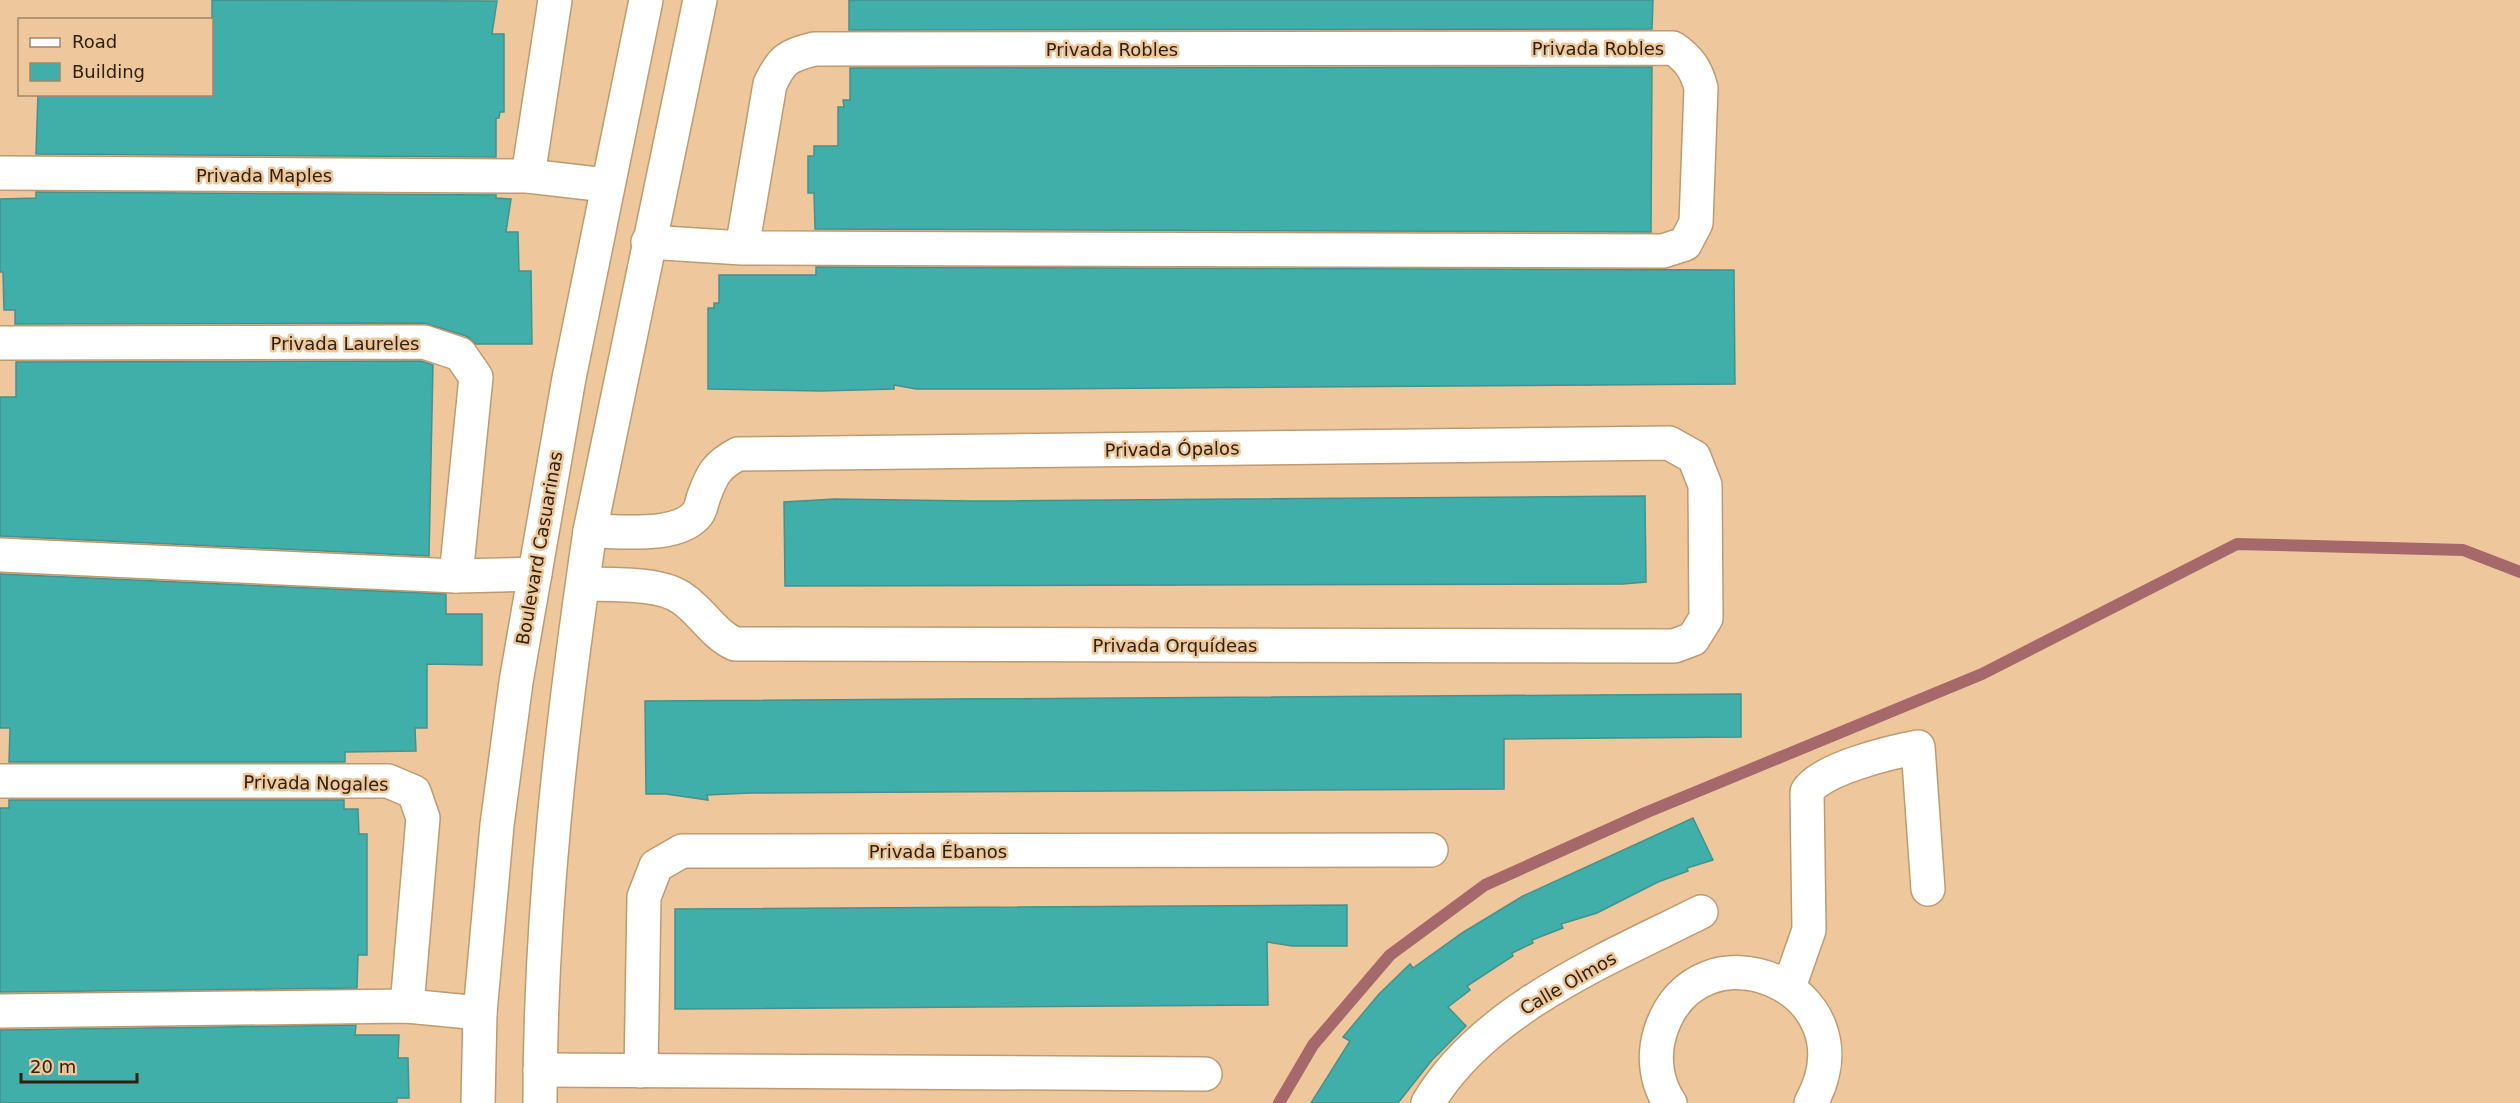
<svg xmlns="http://www.w3.org/2000/svg" width="2520" height="1103" font-family="'DejaVu Sans',sans-serif">
  <rect width="100%" height="100%" fill="#eec89c"/>
  <g fill="none" stroke-linecap="round" stroke-linejoin="round">
    <!-- stream -->
    <polyline stroke="#a5686b" stroke-width="12" points="1279,1103 1313,1045 1390,955 1485,885 1645,813 1982,674 2237,544 2463,550 2520,572"/>
  </g>
  <!-- building -->
  <g fill="#40aea9" stroke="#48908c" stroke-width="1.5">
    <polygon points="212,0 497,1 492,34 504,34 504,112 500,112 499,118 496,118 496,157 36,154 38,94 212,94"/>
    <polygon points="849,0 1653,0 1652,29 849,30"/>
    <polygon points="1652,67 1651,232 815,229 814,193 808,193 808,156 814,156 814,146 838,146 838,107 844,107 843,100 850,100 850,68"/>
    <polygon points="36,192 496,195 496,198 511,199 506,232 518,232 519,271 531,271 532,344 476,344 466,336 424,323 15,324 15,310 4,310 3,272 0,272 0,199 36,198"/>
    <polygon points="816,267 1734,270 1735,384 1038,389 916,389 894,385 894,389 821,391 708,389 708,308 714,308 714,303 719,303 719,275 816,275"/>
    <polygon points="421,361 433,365 429,556 0,536 0,397 16,397 16,362"/>
    <polygon points="1645,496 1646,582 1623,584 785,586 784,502 835,499 973,501"/>
    <polygon points="0,574 446,594 446,614 482,614 482,665 427,664 427,728 415,728 416,751 345,752 345,762 9,762 10,728 0,728"/>
    <polygon points="1741,694 1741,737 1504,739 1504,789 750,793 707,795 708,800 666,794 646,794 645,701"/>
    <polygon points="9,800 344,800 344,809 358,809 359,834 367,834 367,955 358,955 357,988 0,992 0,808 9,808"/>
    <polygon points="1693,818 1713,860 1687,868 1688,871 1658,882 1597,913 1561,924 1563,928 1532,940 1533,943 1512,953 1513,956 1467,986 1470,990 1448,1007 1466,1026 1432,1060 1398,1103 1311,1103 1350,1041 1343,1037 1379,994 1410,964 1413,968 1462,933 1523,896"/>
    <polygon points="1347,905 1347,946 1292,946 1267,942 1268,1005 675,1009 675,909"/>
    <polygon points="356,1025 355,1035 399,1035 398,1058 408,1058 409,1098 397,1098 397,1103 0,1103 0,1030"/>
  </g>
  <g fill="none" stroke-linecap="round" stroke-linejoin="round">
    <!-- minor casing -->
    <g stroke="#bf9a70" stroke-width="36">
      <g id="minor">
        <polyline points="0,173 528,176 606,185"/>
        <polyline points="528,176 555,0"/>
        <path d="M648 242 742 248 1663 251 1685 244 1696 223 1701 88C1696 69 1689 59 1673 48L814 49C787 56 782 59 770 84L742 248"/>
        <polyline points="0,343 424,342 460,354 476,377 456,576"/>
        <polyline points="0,555 456,576 535,574"/>
        <path d="M583 584C610 585 661 582 683 599 703 613 713 634 735 644L1674 646 1693 639 1706 618 1705 485 1694 457 1669 443 738 454C717 465 712 474 704 496 702 501 701 509 698 513 679 539 619 531 590 531"/>
        <polyline points="0,781 388,781 414,792 423,818 407,1006"/>
        <path d="M1789 987 1809 930 1807 792C1819 769 1892 752 1918 747L1928 889"/>
        <polyline points="0,1011 407,1006 480,1013"/>
        <polyline points="540,1070 1205,1074"/>
        <polyline points="641,1071 644,897 656,866 682,851 1431,850"/>
        <path d="M1428 1103C1484 1009 1607 959 1701 912"/>
      </g>
    </g>
    <!-- tertiary casing -->
    <g stroke="#bf9a70" stroke-width="36">
      <g id="tertiary">
        <polyline points="478,1103 480,1013 497,825 516,682 569,378 646,0"/>
        <path d="M540 1103C540 911 562 721 590 531L700 0"/>
        <path d="M1670 1103C1656 1083 1653 1056 1660 1033 1696 915 1875 987 1811 1103"/>
      </g>
    </g>
    <!-- minor -->
    <use href="#minor" stroke="#fff" stroke-width="33"/>
    <!-- tertiary -->
    <use href="#tertiary" stroke="#fff" stroke-width="33"/>
  </g>
  <g text-anchor="middle" dominant-baseline="central" stroke-width="5" stroke-linejoin="round" paint-order="stroke">
    <!-- street labels -->
    <g font-size="18" fill="#2f210f" stroke="#eec89c">
      <text x="1598" y="48">Privada Robles</text>
      <text x="1112" y="49">Privada Robles</text>
      <text x="264" y="175">Privada Maples</text>
      <text x="345" y="343">Privada Laureles</text>
      <text transform="translate(1172 449) rotate(-1)">Privada Ópalos</text>
      <text transform="translate(539 548) rotate(-80)">Boulevard Casuarinas</text>
      <text x="1175" y="645">Privada Orquídeas</text>
      <text transform="translate(316 783) rotate(1)">Privada Nogales</text>
      <text x="938" y="851">Privada Ébanos</text>
      <text transform="translate(1568 983) rotate(-30)">Calle Olmos</text>
    </g>
  </g>
  <!-- legend -->
  <rect x="18" y="18" width="195" height="78" fill="#eec89c" stroke="#a28564" stroke-width="1.5"/>
  <rect x="30" y="38" width="30" height="9" fill="#ffffff" stroke="#a28564" stroke-width="1.5"/>
  <text x="72" y="48" font-size="18" fill="#2f210f">Road</text>
  <rect x="30" y="63" width="30" height="18" fill="#40aea9" stroke="#a28564" stroke-width="1.5"/>
  <text x="72" y="78" font-size="18" fill="#2f210f">Building</text>
  <!-- scale -->
  <path d="M21 1073v9h116v-9" fill="none" stroke="#2f210f" stroke-width="3"/>
  <text x="30" y="1073" font-size="18" fill="#2f210f" stroke="#eec89c" stroke-width="4.5" paint-order="stroke">20 m</text>
</svg>
